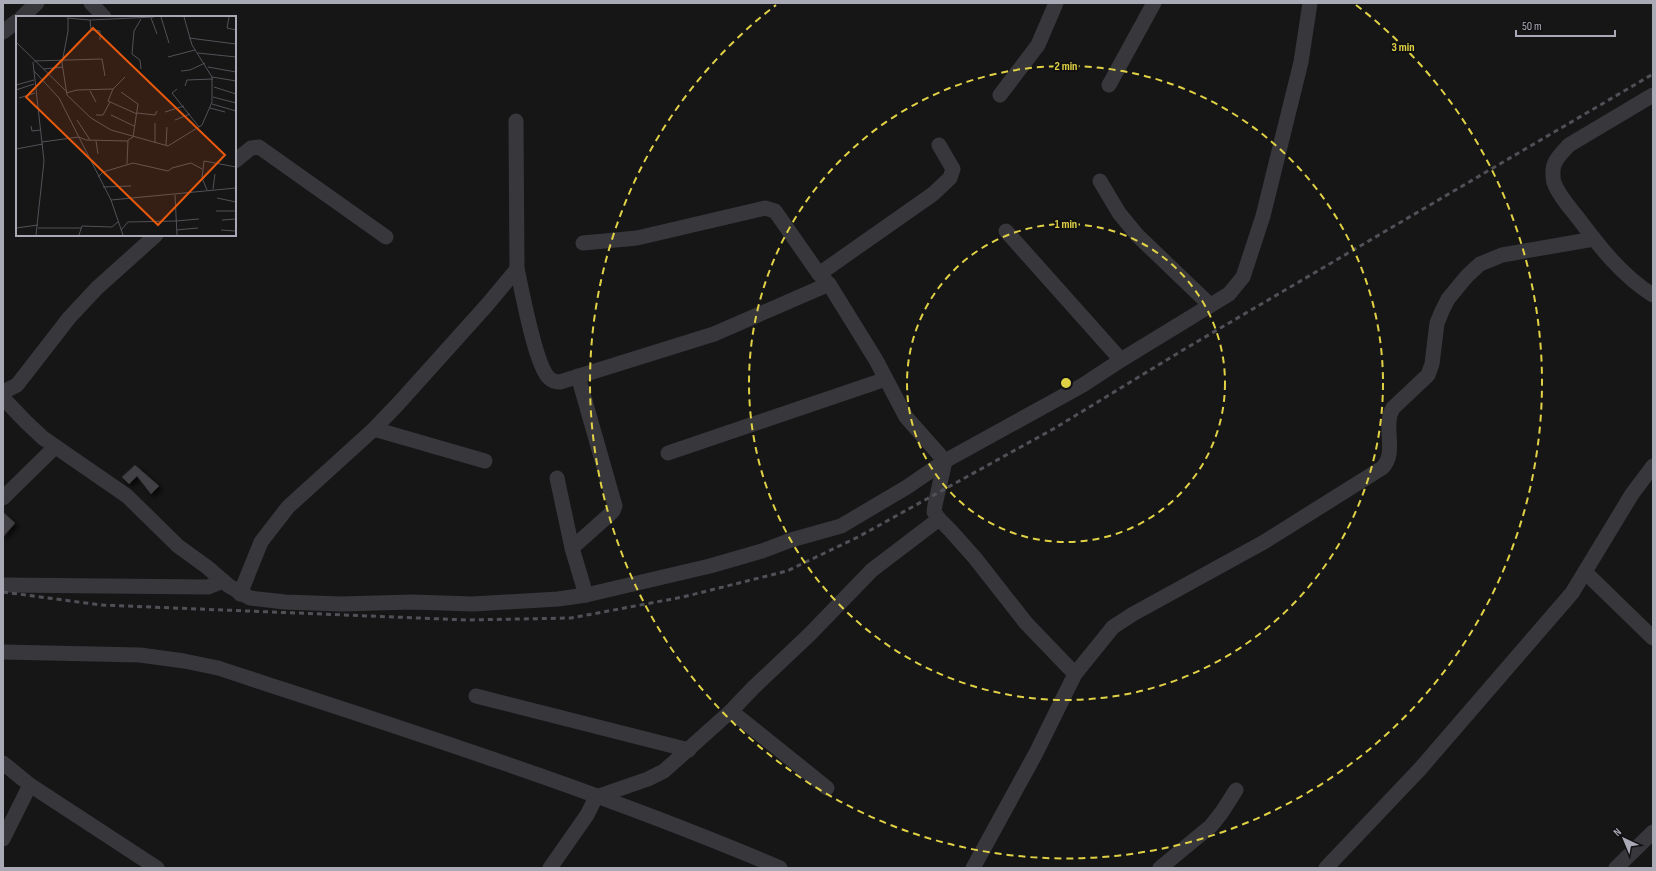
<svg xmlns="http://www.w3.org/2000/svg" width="1656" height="871" font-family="'Sofia Sans Condensed',sans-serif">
  <defs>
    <filter id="shadow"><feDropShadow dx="3.5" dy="3.5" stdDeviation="2" flood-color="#0009"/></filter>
  </defs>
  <rect width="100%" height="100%" fill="#161617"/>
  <!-- building -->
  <g fill="#404044" stroke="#313033" filter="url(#shadow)">
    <polygon points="135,465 159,486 151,494 137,476 129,484 122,477"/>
    <polygon points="3,512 15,523 3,537"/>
  </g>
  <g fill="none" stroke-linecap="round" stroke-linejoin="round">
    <!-- minor -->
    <g stroke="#38373c" stroke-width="15">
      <polyline points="91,3 104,17"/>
      <polyline points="22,17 37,3"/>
      <polyline points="3,32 17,21"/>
      <polyline points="1109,85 1154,3"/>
      <polyline points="1000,95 1038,45 1056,3"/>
      <path d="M1653 95 1569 145C1562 153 1552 161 1553 173 1553 177 1553 182 1555 185 1560 197 1570 208 1578 218 1599 246 1623 277 1653 295"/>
      <polyline points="235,161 251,148 259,147 386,237"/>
      <polyline points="1100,181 1119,213 1138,236 1210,305"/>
      <polyline points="1006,231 1121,360"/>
      <polyline points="583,243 637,238 765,208 775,211 819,274 829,284 876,360 906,417 945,461 935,505 934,512 939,519 950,530 975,558 1026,623 1075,674"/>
      <path d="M517 269C522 290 535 365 549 378 552 381 555 382 560 382L714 334 829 284"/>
      <polyline points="819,274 933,194 950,178 953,169 939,145"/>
      <polyline points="3,392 17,385 69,318 97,288 156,235"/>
      <polyline points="3,398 26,422 43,438 127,496 178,546 207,567 229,586 250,598 285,602 341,604 412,602 473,604 558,599 586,595 710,566 762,551 791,540 841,526 907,487 945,461 1083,385 1121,360 1229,294 1243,277 1263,216 1301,62 1310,3"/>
      <polyline points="374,429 485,461"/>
      <polyline points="668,453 886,379"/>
      <polyline points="557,478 572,548 586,595"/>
      <polyline points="3,498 55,447"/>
      <polyline points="572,548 609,515 613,511 615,506 578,376"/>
      <polyline points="1585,572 1653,638"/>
      <polyline points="3,585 208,587 223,581"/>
      <polyline points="240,594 261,542 288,507 374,429 398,404 487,305 517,269 516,121"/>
      <path d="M3 652 140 655 184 661 218 668C406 730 597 790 780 868"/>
      <polyline points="476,696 689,750"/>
      <polyline points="731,711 827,788"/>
      <polyline points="3,763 30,785 157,868"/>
      <polyline points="3,839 30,785"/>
      <polyline points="550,868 587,815 596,797 648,779 664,771 731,711 753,688 810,634 872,570 939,519"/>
      <path d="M973 868 1036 753 1075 674 1113 627 1133 614 1264 542 1382 468C1398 453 1382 426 1393 408L1428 375 1432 364 1437 323 1442 311 1448 299 1467 276 1480 264 1502 255 1594 239"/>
      <polyline points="1160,868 1211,826 1222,812 1236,790"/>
      <polyline points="1326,868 1420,769 1572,593 1632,494 1653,466"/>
      <polyline points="1616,868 1653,832"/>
    </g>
    <!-- rail -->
    <polyline stroke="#505057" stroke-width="3" stroke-dasharray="5 4" stroke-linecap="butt" points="3,592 101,605 467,620 571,618 683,597 787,571 858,537 1055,428 1183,350 1653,74"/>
  </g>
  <!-- distance rings -->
  <g fill="none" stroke="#e0d145" stroke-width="2" stroke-dasharray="7 5">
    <circle cx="1066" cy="383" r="159"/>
    <circle cx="1066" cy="383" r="317"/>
    <path d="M1356 5A476 476 0 1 1 776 5"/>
  </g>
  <!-- overview -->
  <g transform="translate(16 16)">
    <rect width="220" height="220" fill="#161617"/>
    <path fill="none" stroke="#515157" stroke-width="1" d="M145 1 153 27M213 1 211 12 220 14M51 2 74 4 138 1M52 2V15L46 47 51 79 75 102 95 114 152 130 186 109 196 86V61L176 29 168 1M135 2 141 18M74 4 75 14 84 15V24M173 22 220 28M0 26 50 75M182 37 220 41M152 41 179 34M18 45 86 43 89 60M17 46 28 145 20 219M192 51 220 56M27 53 47 51M125 53 124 44 116 38 118 15 125 3M18 55 43 82 95 184 107 219M165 55 174 54 189 47M196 61 220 65M0 69 18 64M169 70 171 64 197 63M198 71 220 78M97 73 92 85 121 98M161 73 156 77 183 111M0 74 18 68M74 75 80 86M105 76 122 88 117 121 112 124 111 148M50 77 61 74 97 73 109 61M197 81 220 87M3 82 19 77M196 88 220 95M194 92 209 96M149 96 168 90M121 97 139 99 141 95M80 99H87L94 86M95 99 118 110M61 104 74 124M159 104 174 98M15 110 16 115 25 114M80 125 82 138M26 126 63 121 70 124 112 125M139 127V107M150 129 151 111M0 133 27 128M82 161 87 156 117 147 152 155 156 152 175 147 186 153M87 171 115 170M197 173 199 158M191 174 186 162 188 145 220 151M159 179 161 219M201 182 220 186M95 184 220 172M200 195H220M206 204 220 203M160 205 183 203M0 212 22 209M22 212H65M105 214 112 206 160 205M160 214 182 212M205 214 220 215M63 219 66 210 96 211 102 206"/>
    <path fill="#e8590c" fill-opacity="0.15" stroke="#e8590c" stroke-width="2" d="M77 12 209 139 142 209 10 81Z"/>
    <rect width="220" height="220" fill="none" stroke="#a9aab6" stroke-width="2"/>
  </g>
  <circle cx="1066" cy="383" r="6" fill="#e0d145" stroke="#111112" stroke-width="2"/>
  <g font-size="12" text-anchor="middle" font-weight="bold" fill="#e0d145" stroke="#111112" stroke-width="4" stroke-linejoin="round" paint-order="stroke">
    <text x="1403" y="51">3 min</text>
    <text x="1066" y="70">2 min</text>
    <text x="1066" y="228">1 min</text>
  </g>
  <!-- border -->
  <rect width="1656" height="871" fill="none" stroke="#a9aab6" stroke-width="8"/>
  <!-- north arrow -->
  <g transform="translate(1624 839) rotate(316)" stroke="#111112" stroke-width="3" paint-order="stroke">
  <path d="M0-3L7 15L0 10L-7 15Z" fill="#a9aab6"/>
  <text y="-6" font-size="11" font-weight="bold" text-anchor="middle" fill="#a9aab6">N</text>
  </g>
  <!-- scale -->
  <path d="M1516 30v6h99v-6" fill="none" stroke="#a9aab6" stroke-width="2"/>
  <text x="1522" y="30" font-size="12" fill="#a9aab6" stroke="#111112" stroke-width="3" paint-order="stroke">50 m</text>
</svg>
